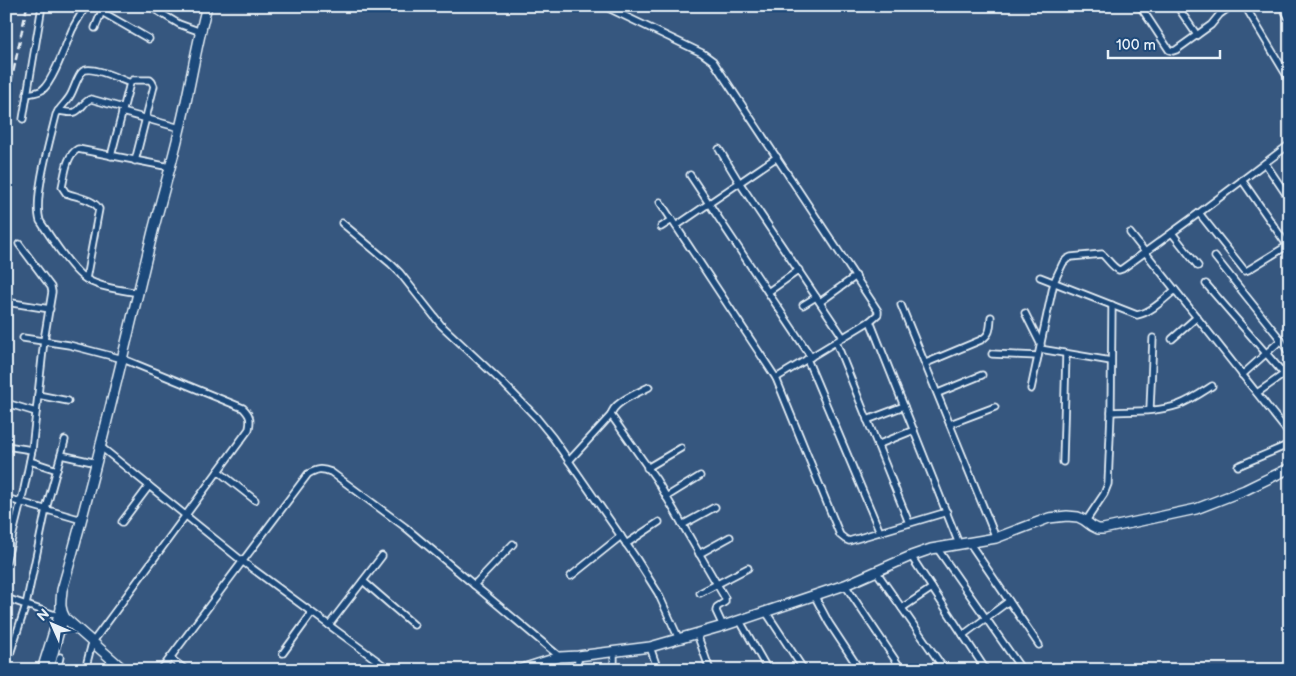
<svg xmlns="http://www.w3.org/2000/svg" width="1296" height="676" font-family="'Balsamiq Sans',sans-serif">
  <rect width="100%" height="100%" fill="#36577f"/>
  <filter id="ink" filterUnits="userSpaceOnUse"><feTurbulence type="fractalNoise" baseFrequency=".02" numOctaves="2"/><feDisplacementMap in="SourceGraphic" scale="10" xChannelSelector="R" yChannelSelector="G"/><feConvolveMatrix kernelMatrix="1 2 1 2 8 2 1 2 1" color-interpolation-filters="sRGB"/></filter>
  <g filter="url(#ink)">
    <g fill="none" stroke-linecap="round" stroke-linejoin="round">
      <!-- minor casing -->
      <g stroke="#e8f1f8" stroke-width="9">
        <g id="minor">
          <polyline points="149,6 179,24 201,32"/>
          <polyline points="604,6 702,53 713,61 878,311 878,314 870,321 776,378"/>
          <polyline points="1140,6 1169,50 1173,51 1176,50 1211,25 1220,14 1231,6"/>
          <polyline points="1177,6 1197,35"/>
          <polyline points="1245,6 1290,81"/>
          <polyline points="1282,6 1290,20"/>
          <polyline points="102,12 149,39"/>
          <polyline points="95,28 104,6"/>
          <path d="M130 83C120 79 89 64 82 72 77 77 74 90 70 96 66 103 59 108 56 115 50 140 33 198 40 221 50 236 72 271 86 279 101 288 122 290 139 293"/>
          <path d="M27 94C32 93 37 93 42 90 53 82 66 44 72 30 76 22 81 14 86 6"/>
          <path d="M58 111C63 111 70 114 75 112 82 109 84 101 91 99L123 108"/>
          <polyline points="122,112 180,128"/>
          <polyline points="23,119 42,6"/>
          <polyline points="719,149 739,182 843,337"/>
          <polyline points="111,156 130,83 133,80 150,80 152,82 154,86 135,161"/>
          <polyline points="1265,163 1290,200"/>
          <polyline points="690,175 811,357"/>
          <polyline points="1242,180 1287,245"/>
          <polyline points="660,202 776,378 840,535 845,539 849,541 947,512"/>
          <polyline points="1199,213 1245,271 1248,270 1290,244"/>
          <polyline points="342,223 391,264 400,273 441,325 505,385 536,417 553,438 636,558 658,593 679,639"/>
          <polyline points="676,226 777,157"/>
          <polyline points="661,227 672,220"/>
          <polyline points="1130,233 1290,435"/>
          <polyline points="1172,233 1198,266"/>
          <polyline points="1215,257 1281,340 1290,355"/>
          <path d="M1040 277 1137 315C1152 312 1164 299 1175 290"/>
          <path d="M86 279 99 209C94 199 76 197 66 193L62 187C65 175 66 155 78 149L170 167"/>
          <polyline points="1206,284 1284,374"/>
          <polyline points="768,292 799,270"/>
          <polyline points="6,302 50,309"/>
          <polyline points="820,302 856,276"/>
          <polyline points="803,305 816,297"/>
          <polyline points="901,305 996,538"/>
          <polyline points="1025,313 1041,345"/>
          <polyline points="870,321 959,544"/>
          <path d="M23 338 69 345 123 359 243 408C250 415 251 419 249 429L92 643 85 670"/>
          <polyline points="1172,339 1197,317"/>
          <polyline points="836,342 909,523"/>
          <polyline points="1040,349 1111,361"/>
          <polyline points="992,354 1038,356"/>
          <polyline points="807,359 880,532"/>
          <path d="M926 363 981 340C991 334 990 328 991 317"/>
          <polyline points="1242,375 1281,340"/>
          <path d="M649 387C638 393 613 402 611 415L656 479 725 598V602L717 607 716 611 723 626"/>
          <path d="M1031 389 1054 282 1063 263 1067 259 1071 257 1102 254C1108 259 1112 267 1119 270L1122 269 1199 213 1290 144"/>
          <polyline points="938,393 982,375"/>
          <polyline points="1257,393 1290,370"/>
          <polyline points="38,395 68,401"/>
          <polyline points="6,403 36,412"/>
          <polyline points="1150,409 1153,338"/>
          <path d="M1111 412C1133 411 1157 412 1178 405 1191 400 1201 393 1212 386"/>
          <polyline points="867,420 904,406"/>
          <polyline points="950,424 995,407"/>
          <polyline points="877,445 914,430"/>
          <polyline points="6,446 32,450"/>
          <polyline points="101,447 242,561 390,670"/>
          <polyline points="61,455 97,463"/>
          <polyline points="30,461 57,470"/>
          <polyline points="569,461 611,415"/>
          <polyline points="1063,462 1066,354"/>
          <polyline points="1238,466 1290,444"/>
          <polyline points="647,468 681,448"/>
          <polyline points="218,471 255,500"/>
          <polyline points="666,497 700,476"/>
          <polyline points="6,498 82,520"/>
          <polyline points="1086,521 1104,494 1108,484 1111,412 1112,305"/>
          <polyline points="122,522 149,486"/>
          <polyline points="682,525 715,507"/>
          <polyline points="969,542 1039,645"/>
          <polyline points="626,544 659,522"/>
          <polyline points="937,548 1020,667"/>
          <polyline points="699,554 730,537"/>
          <polyline points="911,556 986,670"/>
          <polyline points="6,562 24,489 32,450 44,340 52,292 51,287 19,244"/>
          <polyline points="876,571 945,670"/>
          <polyline points="571,576 621,536"/>
          <polyline points="363,581 414,625"/>
          <polyline points="474,585 513,544"/>
          <polyline points="845,585 902,670"/>
          <polyline points="700,593 748,568"/>
          <polyline points="814,595 829,623 860,670"/>
          <polyline points="6,598 58,616"/>
          <polyline points="902,608 932,588"/>
          <polyline points="766,612 804,670"/>
          <polyline points="740,621 768,670"/>
          <polyline points="329,625 382,556"/>
          <polyline points="697,634 710,670"/>
          <polyline points="963,635 1009,601"/>
          <polyline points="650,647 658,670"/>
          <polyline points="614,652 614,670"/>
          <polyline points="283,653 312,613"/>
          <polyline points="170,658 186,670"/>
          <polyline points="6,666 26,605 46,509 65,440"/>
          <polyline points="57,670 60,657"/>
          <path d="M161 670 308 474C317 469 321 468 331 472L405 527 560 657"/>
          <polyline points="578,670 578,656"/>
        </g>
      </g>
      <!-- tertiary casing -->
      <g stroke="#e8f1f8" stroke-width="11">
        <polyline id="tertiary" points="49,670 60,629 65,618"/>
      </g>
      <!-- secondary casing -->
      <g stroke="#e8f1f8" stroke-width="12">
        <g id="secondary">
          <polyline points="42,670 61,609"/>
          <path d="M124 670 65 618C59 607 61 602 62 590 96 471 124 351 153 231 162 196 172 163 180 128 190 88 196 46 207 6"/>
          <polyline points="519,670 560,657 578,656 650,647 723,626 845,585 911,556 931,549 996,538 1049,518 1067,516 1078,517 1084,520 1092,526 1098,529 1103,529 1196,509 1245,490 1290,468"/>
        </g>
      </g>
      <!-- minor -->
      <use href="#minor" stroke="#1f4a7a" stroke-width="5.5"/>
      <!-- tertiary -->
      <use href="#tertiary" stroke="#1f4a7a" stroke-width="8"/>
      <!-- secondary -->
      <use href="#secondary" stroke="#1f4a7a" stroke-width="9"/>
      <!-- rail -->
      <g stroke="#e8f1f8" stroke-width="2.5" stroke-dasharray="8 4" stroke-linecap="butt">
        <polyline points="6,36 11,6"/>
        <polyline points="6,107 27,6"/>
      </g>
    </g>
  </g>
  <!-- margin -->
  <rect width="1296" height="676" fill="none" stroke="#1f4a7a" stroke-width="25"/>
  <rect x="12" y="12" width="1271" height="651" fill="none" stroke="#e8f1f8" stroke-width="2" filter="url(#ink)"/>
  <!-- north arrow -->
  <g transform="translate(52 624) rotate(315)" stroke="#1f4a7a" stroke-width="4" paint-order="stroke">
  <path d="M0-4L9 19L0 12L-9 19Z" fill="#e8f1f8"/>
  <text y="-8" font-size="14" font-weight="bold" text-anchor="middle" fill="#e8f1f8">N</text>
  </g>
  <!-- scale -->
  <path d="M1108 50v8h112v-8" fill="none" stroke="#e8f1f8" stroke-width="2.5"/>
  <text x="1116" y="50" font-size="15" fill="#e8f1f8" stroke="#1f4a7a" stroke-width="4" paint-order="stroke">100 m</text>
</svg>
